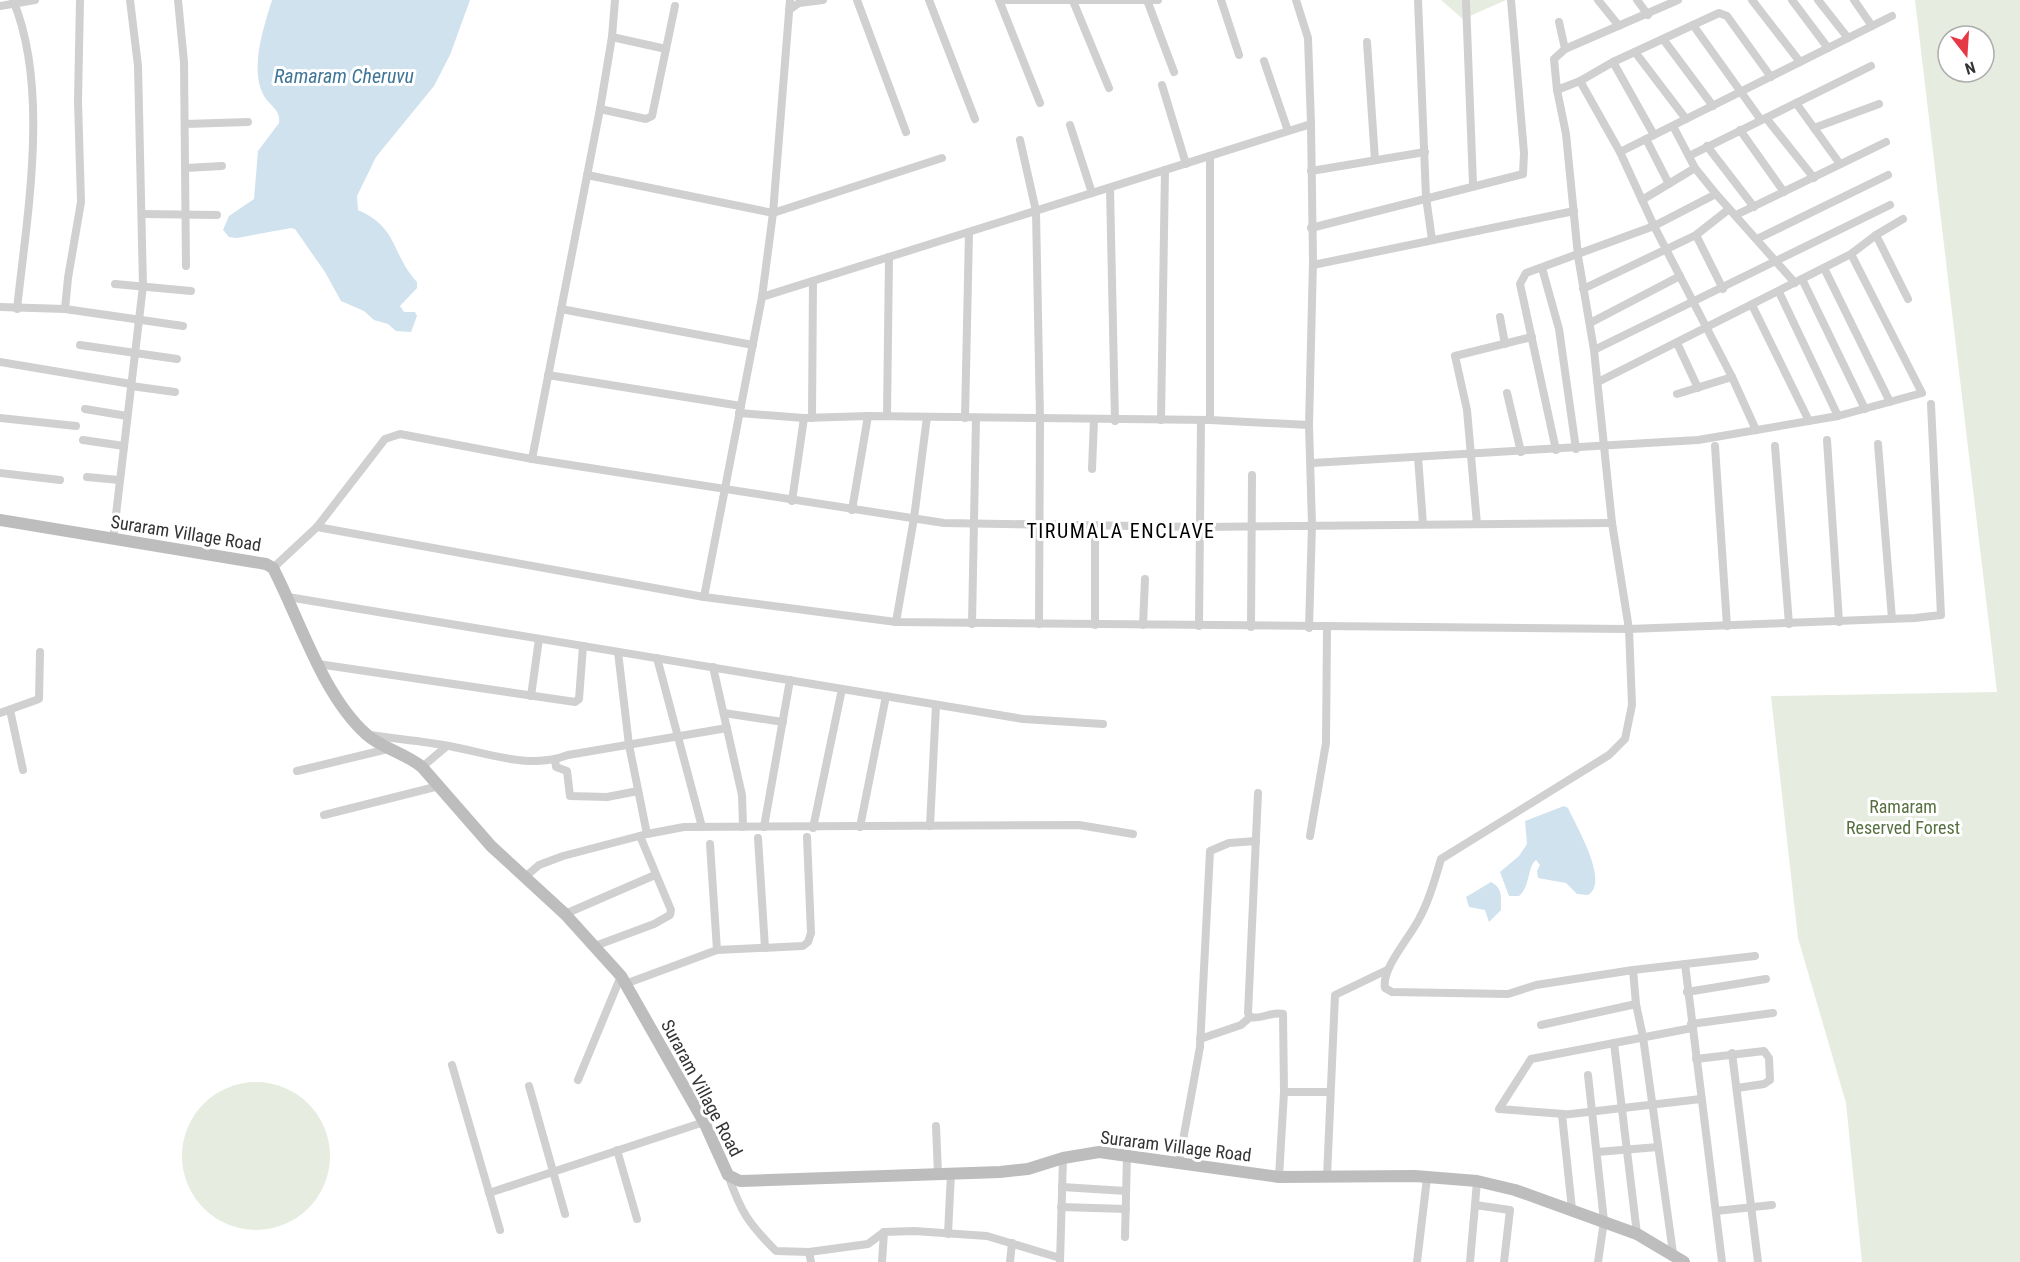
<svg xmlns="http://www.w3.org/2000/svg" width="2020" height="1262" font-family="'Roboto Condensed',sans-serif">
  <rect width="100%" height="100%" fill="#fff"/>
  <!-- green -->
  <g fill="#e6ecdf" fill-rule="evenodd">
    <polygon points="1441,0 1506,0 1463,19"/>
    <path d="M1915 0H2020V1262H1862L1846 1103 1798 938 1771 696 1997 692ZM1948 36H1984V72H1948Z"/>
    <circle cx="256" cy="1156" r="74"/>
  </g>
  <!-- water -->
  <g fill="#cfe2ee">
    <path d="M272 0H470L450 55 434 86 376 157 357 196 358 210C399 228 391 254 417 282V288L400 306 404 312H415L417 316 411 332 396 331 388 324 374 320 364 311 341 301 325 272 295 229 291 228 237 238 229 237 223 230 229 216 254 199 258 151 279 123C281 110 270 106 264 96 249 68 264 27 272 0Z"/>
    <path d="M1564 806 1568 808C1576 826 1610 882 1588 895L1577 894 1566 883 1538 878 1537 871 1540 865 1536 860C1527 867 1531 885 1519 896H1509L1500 872 1519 856 1527 844 1525 821Z"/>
    <path d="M1491 882C1503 888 1501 898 1501 910L1489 922 1485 910 1469 907 1466 897Z"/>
  </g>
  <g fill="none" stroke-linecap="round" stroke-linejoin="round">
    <!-- minor -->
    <g stroke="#d0d0d0" stroke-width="8">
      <path d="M13 0C50 89 27 215 17 309"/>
      <polyline points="178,0 184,62 186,266"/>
      <polyline points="857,0 906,132"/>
      <polyline points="929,0 975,119"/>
      <polyline points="999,0 1040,103"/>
      <polyline points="1005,0 1158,0"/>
      <polyline points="1147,0 1174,72"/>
      <polyline points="1221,0 1239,55"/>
      <polyline points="1296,0 1308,38 1311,124 1313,261 1309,425 1312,525 1309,628"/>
      <polyline points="1418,0 1426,197 1432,240"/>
      <polyline points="1598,0 1619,26"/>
      <polyline points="1637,0 1648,15"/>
      <polyline points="1752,0 1800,62"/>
      <polyline points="1792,0 1828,48"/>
      <polyline points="1818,0 1848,38"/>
      <polyline points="1854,0 1872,26"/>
      <polyline points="1073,1 1109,88"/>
      <polyline points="1466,2 1473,184"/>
      <polyline points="0,6 35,0"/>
      <polyline points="789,10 799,3 823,0"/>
      <polyline points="1559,22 1565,49 1554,59 1557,90 1580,81 1620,152 1654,226 1732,377 1756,430"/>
      <polyline points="1693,25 1761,120"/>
      <polyline points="612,37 666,49"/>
      <polyline points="1663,39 1713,106"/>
      <polyline points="1367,42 1375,160"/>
      <polyline points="1565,49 1678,0"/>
      <polyline points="1635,52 1686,119"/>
      <polyline points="1264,61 1288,131"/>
      <polyline points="1613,62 1654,135"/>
      <polyline points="1580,81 1613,62 1719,13 1727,16 1771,77"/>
      <polyline points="1162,85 1186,164"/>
      <path d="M1557 90 1566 134 1578 256 1594 350 1612 523 1629 629 1632 705 1625 739 1609 755 1441 859C1435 879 1430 899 1420 917 1412 935 1381 968 1385 988L1392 992 1508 994 1536 985 1633 970 1755 956"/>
      <polyline points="1796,103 1840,164"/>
      <polyline points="600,109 646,119 652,116 675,6"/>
      <polyline points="1766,118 1814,178"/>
      <polyline points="185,124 248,122"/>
      <polyline points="1070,125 1092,193"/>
      <polyline points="1673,126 1695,168 1716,194"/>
      <polyline points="1814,128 1879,104"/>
      <polyline points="1740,130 1784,192"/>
      <polyline points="1646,139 1669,184"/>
      <polyline points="1020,140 1036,211 1040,419 1039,624"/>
      <polyline points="1707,146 1754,207"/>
      <polyline points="1620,152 1892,16"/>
      <polyline points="1210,156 1210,420"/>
      <polyline points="1689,156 1871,66"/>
      <polyline points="186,168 222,166"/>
      <polyline points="1311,171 1425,152"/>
      <polyline points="587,175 773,213 942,158"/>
      <polyline points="1110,188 1115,421"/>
      <polyline points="1642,200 1695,168"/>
      <polyline points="142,214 217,215"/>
      <polyline points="1736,215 1886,142"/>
      <polyline points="1311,228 1523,174 1524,153 1511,0"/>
      <polyline points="1696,235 1723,289"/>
      <polyline points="1876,235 1903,219"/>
      <polyline points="1757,239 1888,175"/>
      <polyline points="1313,265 1574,211"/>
      <polyline points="1542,268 1559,329 1576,449"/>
      <polyline points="1824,268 1890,402"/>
      <polyline points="1802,279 1865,409"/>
      <polyline points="115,284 191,291"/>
      <polyline points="1583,289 1696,235 1729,209"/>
      <polyline points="1779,292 1838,416"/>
      <polyline points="762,297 1311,124"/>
      <polyline points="1752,305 1809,421"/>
      <polyline points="0,307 65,309 68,278 81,202 78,101 80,0"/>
      <polyline points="65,309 183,326"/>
      <polyline points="561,309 753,345"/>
      <polyline points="1500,317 1505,344"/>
      <polyline points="1590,323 1680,276"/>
      <polyline points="1677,343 1698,388"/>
      <polyline points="80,345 177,359"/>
      <polyline points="1594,350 1890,205"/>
      <polyline points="0,362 131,384"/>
      <polyline points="548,375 741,406"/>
      <polyline points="1598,382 1851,254 1876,235 1908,299"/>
      <polyline points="131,386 175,392"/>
      <polyline points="1507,393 1521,452"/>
      <polyline points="1677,394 1732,377"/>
      <polyline points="85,409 127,416"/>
      <polyline points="739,413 804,418 868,416 1210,420 1309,425"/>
      <polyline points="887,416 889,257"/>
      <polyline points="0,418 76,426"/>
      <polyline points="812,418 813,281"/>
      <polyline points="965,418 969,232"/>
      <polyline points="1161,420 1165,170"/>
      <polyline points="83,440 124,446"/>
      <polyline points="1827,440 1839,622"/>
      <polyline points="1878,444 1892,619"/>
      <polyline points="1715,446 1727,626"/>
      <polyline points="1775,446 1789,624"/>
      <polyline points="1556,450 1520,284 1526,273 1654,226 1716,194 1795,283"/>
      <polyline points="1418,457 1423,524"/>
      <polyline points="532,459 600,109 612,37 615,0"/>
      <polyline points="1312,463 1698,440 1838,416 1922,393 1851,254"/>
      <polyline points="1092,469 1094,420"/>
      <polyline points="0,473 60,480"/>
      <polyline points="87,477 119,480"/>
      <polyline points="792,501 804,418"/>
      <polyline points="852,510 868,416"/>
      <polyline points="1477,524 1467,410 1455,356 1532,337"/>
      <polyline points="317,527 704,597 896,622 1629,629 1915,618 1941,615 1931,404"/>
      <polyline points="113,540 143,286 138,66 130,0"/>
      <polyline points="273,568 317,527 385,439 400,434 532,459 944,523 1200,527 1612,523"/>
      <polyline points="288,597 1023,719 1103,724"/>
      <polyline points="704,597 762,297 773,213 790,0"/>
      <polyline points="896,622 914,518 927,417"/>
      <polyline points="972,624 976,418"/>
      <polyline points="1095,625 1095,525"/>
      <polyline points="1143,625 1145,579"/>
      <polyline points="1199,626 1201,420"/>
      <polyline points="1251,627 1252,475"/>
      <polyline points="618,652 629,745 647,834"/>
      <polyline points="657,658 702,827"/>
      <polyline points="318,664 575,702 579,699 583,646"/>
      <polyline points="713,667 742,795 743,827"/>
      <polyline points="531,696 539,639"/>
      <polyline points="10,710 23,770"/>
      <polyline points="0,713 39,699 40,652"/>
      <polyline points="724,713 783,722"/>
      <path d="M370 735C396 739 423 741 449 746 487 753 530 770 568 755L727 728"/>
      <polyline points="555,760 556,767 567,771 570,796 607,797 638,791"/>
      <polyline points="422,767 447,746"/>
      <polyline points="297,771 392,748"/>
      <path d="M1258 793 1248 1013 1250 1017C1262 1020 1271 1011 1283 1014L1284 1092 1279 1177"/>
      <polyline points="324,815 439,786"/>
      <polyline points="930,826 936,705"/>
      <polyline points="764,827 790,680"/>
      <polyline points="860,827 886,696"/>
      <polyline points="813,828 842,689"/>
      <polyline points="1310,836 1326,743 1327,628"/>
      <polyline points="758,838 765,948"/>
      <polyline points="710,844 717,950"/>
      <polyline points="525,877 539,865 563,856 647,834 684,827 1079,825 1133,834"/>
      <polyline points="565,914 655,875"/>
      <polyline points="595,946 654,924 670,915 671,910 640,836"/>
      <polyline points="1685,964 1722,1262"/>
      <polyline points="1633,970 1636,1004"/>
      <polyline points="625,984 717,950 803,946 808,942 811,933 807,837"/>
      <polyline points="1687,992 1766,979"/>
      <polyline points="1691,1024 1773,1013"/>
      <polyline points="1541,1025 1636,1004 1643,1037 1673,1253"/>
      <polyline points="1200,1039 1241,1025 1250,1017"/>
      <polyline points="1614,1043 1637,1234"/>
      <polyline points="1732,1053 1758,1262"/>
      <polyline points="1696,1059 1764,1051 1769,1058 1770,1080 1764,1084 1737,1088"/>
      <polyline points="452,1065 500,1230"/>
      <polyline points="1588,1075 1604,1221 1598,1262"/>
      <polyline points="578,1080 621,976"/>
      <polyline points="529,1086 565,1214"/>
      <polyline points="1284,1092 1330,1092"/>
      <polyline points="1564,1114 1499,1109 1531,1059 1692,1028"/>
      <polyline points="936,1126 938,1174"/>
      <polyline points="617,1150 637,1219"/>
      <polyline points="1597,1152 1658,1147"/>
      <polyline points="1179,1162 1200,1047 1210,851 1229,843 1256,841"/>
      <path d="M728 1175C741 1212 748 1223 776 1251L809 1252 868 1244 884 1232 914 1231 987 1236 1060 1258"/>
      <polyline points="1327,1177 1335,995 1387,970"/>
      <polyline points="1062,1187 1126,1191"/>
      <polyline points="489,1193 704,1122"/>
      <polyline points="1475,1205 1477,1181"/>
      <polyline points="1061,1207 1126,1209"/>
      <polyline points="1572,1209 1562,1115 1701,1099"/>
      <polyline points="1716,1211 1772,1205"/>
      <polyline points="948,1234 951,1173"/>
      <polyline points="1125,1237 1127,1155"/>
      <polyline points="809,1252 811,1262"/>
      <polyline points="882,1262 884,1232"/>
      <polyline points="1010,1262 1012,1243"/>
      <polyline points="1060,1262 1063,1158"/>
      <polyline points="1417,1262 1427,1178"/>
      <polyline points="1470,1262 1475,1205 1510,1210 1504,1262"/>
    </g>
    <!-- secondary -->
    <path stroke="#bdbdbd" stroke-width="12" d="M0 520 266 564 273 568C300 620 322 694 366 734 381 748 405 753 422 767L491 846 565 914 621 976 704 1122 728 1175 740 1181 1000 1172 1028 1169 1063 1158 1099 1152 1279 1177 1415 1176 1477 1181 1515 1190 1637 1234 1684 1262"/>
  </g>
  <g text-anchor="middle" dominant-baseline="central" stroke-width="6" stroke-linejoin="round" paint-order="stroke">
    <!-- street labels -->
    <g font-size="18" fill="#333" stroke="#fff">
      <text transform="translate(186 533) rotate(9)">Suraram Village Road</text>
      <text transform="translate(702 1088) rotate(62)">Suraram Village Road</text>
      <text transform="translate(1176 1146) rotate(7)">Suraram Village Road</text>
    </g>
    <!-- park labels -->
    <g font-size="18" fill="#56703f" stroke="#fff">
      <text x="1903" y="806">Ramaram<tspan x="1903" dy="21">Reserved Forest</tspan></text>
    </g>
    <!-- water labels -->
    <g font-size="20" font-style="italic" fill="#3f7597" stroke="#fff">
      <text x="344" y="76">Ramaram Cheruvu</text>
    </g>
    <!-- neighbourhood labels -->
    <g font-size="20" letter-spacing="1.5" fill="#000" stroke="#fff">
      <text x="1121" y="531">TIRUMALA ENCLAVE</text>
    </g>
  </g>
  <!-- north arrow -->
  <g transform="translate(1966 54) rotate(163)"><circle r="28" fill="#ffffff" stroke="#adadad" stroke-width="1.5"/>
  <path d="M0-4.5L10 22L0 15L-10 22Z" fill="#e63946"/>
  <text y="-9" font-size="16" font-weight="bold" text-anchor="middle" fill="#333333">N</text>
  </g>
</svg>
